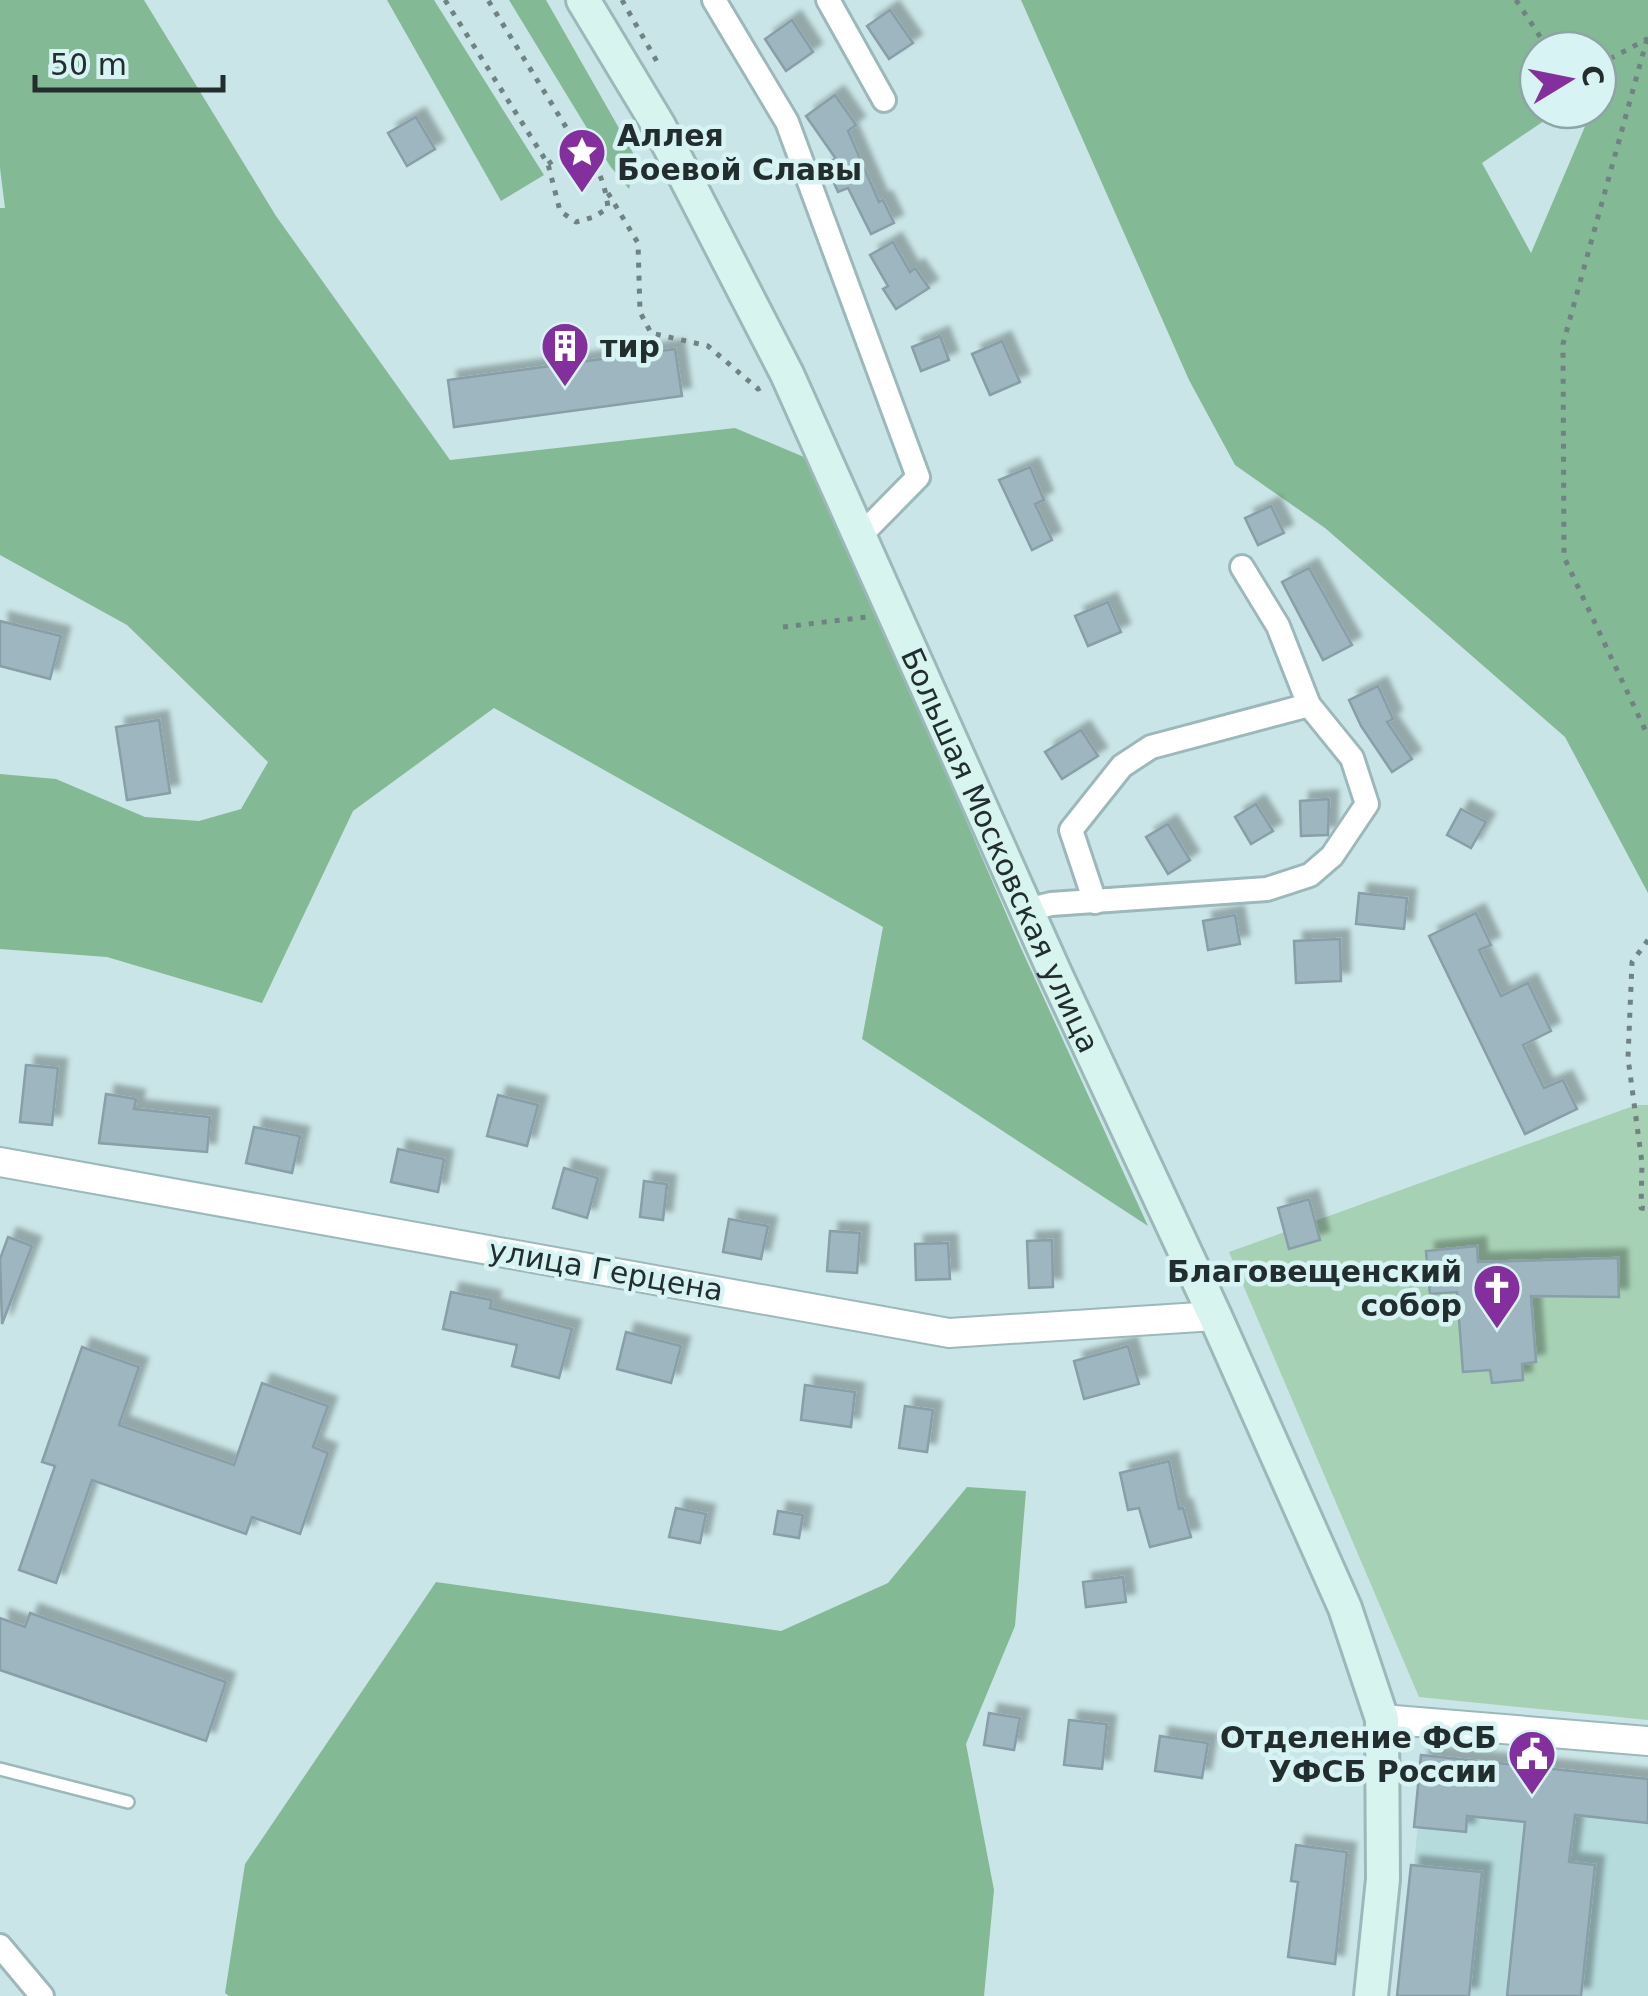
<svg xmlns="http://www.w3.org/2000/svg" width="1648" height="1996" font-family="'DejaVu Sans',sans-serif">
  <defs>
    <filter id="shadow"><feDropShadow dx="9" dy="-9" stdDeviation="2.5" flood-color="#0004"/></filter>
  </defs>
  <rect width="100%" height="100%" fill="#cae5e7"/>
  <!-- built -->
  <polygon fill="#b5dbdd" points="1424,1757 1648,1778 1648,1996 1402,1996"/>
  <!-- green -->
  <polygon fill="#a7d1b4" points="1636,1105 1648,1105 1648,1720 1419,1697 1229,1252"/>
  <!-- forest -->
  <g fill="#84b995" fill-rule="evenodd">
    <polygon points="0,0 144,0 276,216 450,460 735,428 811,460 1020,946 1148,1226 862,1039 883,927 494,708 353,811 262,1003 107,957 0,949 0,774 56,779 145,817 199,821 241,809 268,762 127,625 0,555 0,208 5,208 0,168"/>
    <polygon points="387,0 434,0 544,175 501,201"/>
    <polygon points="509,0 546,0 636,158 629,189 610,166"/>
    <path d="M1021 0H1648V893L1565 737 1325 528 1235 465 1189 380ZM1538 50H1598V84L1604 82 1598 96V110H1592L1531 253 1482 163 1560 110H1538Z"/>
    <polygon points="967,1487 1026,1491 1015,1626 966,1744 994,1890 984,1996 229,1996 225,1993 245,1864 436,1582 781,1631 888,1583"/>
  </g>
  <!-- building -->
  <g fill="#9eb6bf" stroke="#889ea8" stroke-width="2.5" filter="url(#shadow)">
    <polygon points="890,10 913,43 889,59 867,26"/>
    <polygon points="792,20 813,52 786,71 765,39"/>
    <polygon points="835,95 856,125 848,131 879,202 883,200 894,223 871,234 848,188 838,192 825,163 836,159 806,116"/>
    <polygon points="416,117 435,149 407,166 388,133"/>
    <polygon points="893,242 910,272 915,268 929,288 896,309 883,289 888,286 870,255"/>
    <polygon points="940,336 949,360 921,371 912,347"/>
    <polygon points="1002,341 1020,382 990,395 972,354"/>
    <polygon points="675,349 682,396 454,427 448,380"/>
    <polygon points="1030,467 1044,500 1035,504 1052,540 1032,550 999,480"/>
    <polygon points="1271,506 1284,533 1258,545 1245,518"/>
    <polygon points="1309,568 1352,645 1323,660 1282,582"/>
    <polygon points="1108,602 1121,632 1088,646 1075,616"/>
    <polygon points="0,621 61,636 50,679 0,666"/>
    <polygon points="1378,686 1393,719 1387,722 1412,759 1392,772 1361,726 1349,700"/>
    <polygon points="159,720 170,793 127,800 116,727"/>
    <polygon points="1081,730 1098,756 1062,779 1045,752"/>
    <polygon points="1329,799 1328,835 1301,836 1300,801"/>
    <polygon points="1256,804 1273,831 1251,844 1235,817"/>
    <polygon points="1461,809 1486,822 1471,848 1447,835"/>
    <polygon points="1168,824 1190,860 1168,874 1146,837"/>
    <polygon points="1359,893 1407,898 1404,929 1356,924"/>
    <polygon points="1476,913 1491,945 1479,950 1501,996 1528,983 1551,1031 1523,1045 1544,1088 1563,1080 1577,1109 1525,1134 1429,936"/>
    <polygon points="1235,915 1240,944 1208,950 1203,921"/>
    <polygon points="1340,939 1341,981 1296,983 1294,941"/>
    <polygon points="26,1065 58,1068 52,1125 20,1122"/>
    <polygon points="106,1094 136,1099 134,1109 210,1117 207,1152 99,1143"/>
    <polygon points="498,1095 538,1105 527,1146 487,1136"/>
    <polygon points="254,1127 300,1136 292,1173 246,1163"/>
    <polygon points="398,1149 444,1159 438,1192 391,1182"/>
    <polygon points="564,1168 598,1178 587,1218 553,1208"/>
    <polygon points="644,1181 667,1184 663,1220 640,1217"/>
    <polygon points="1309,1199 1320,1240 1289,1249 1278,1208"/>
    <polygon points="729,1219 768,1226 761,1259 723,1252"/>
    <polygon points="830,1231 860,1233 857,1273 827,1271"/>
    <polygon points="8,1237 32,1246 2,1324 0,1259"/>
    <polygon points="1052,1240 1053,1287 1029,1288 1027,1241"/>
    <polygon points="948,1243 950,1279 916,1280 915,1244"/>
    <polygon points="1477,1246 1478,1262 1618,1258 1619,1297 1531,1296 1536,1362 1522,1364 1523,1380 1492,1383 1490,1370 1463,1372 1457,1292 1430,1294 1426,1251"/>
    <polygon points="451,1292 492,1300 490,1308 572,1329 559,1378 512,1366 517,1345 443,1329"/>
    <polygon points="626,1332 681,1346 671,1383 617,1369"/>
    <polygon points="1128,1346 1139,1384 1084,1399 1074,1361"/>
    <polygon points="82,1347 139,1367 119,1425 234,1465 262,1383 328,1406 313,1447 328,1453 300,1534 252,1517 246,1534 92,1480 56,1583 19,1570 55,1466 42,1462"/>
    <polygon points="805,1385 855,1392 851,1427 801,1420"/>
    <polygon points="905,1406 933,1410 927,1452 899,1448"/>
    <polygon points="1169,1461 1179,1509 1183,1508 1191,1537 1150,1547 1139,1508 1128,1510 1120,1473"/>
    <polygon points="676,1508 706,1514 700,1543 669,1537"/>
    <polygon points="778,1511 803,1515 799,1538 774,1534"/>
    <polygon points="1123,1577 1126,1602 1086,1607 1083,1582"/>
    <polygon points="30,1613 226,1682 206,1741 0,1670 0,1618 25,1627"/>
    <polygon points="989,1713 1020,1718 1014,1750 984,1745"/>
    <polygon points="1069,1720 1107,1724 1102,1769 1064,1765"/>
    <polygon points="1160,1736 1208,1743 1202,1778 1155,1771"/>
    <polygon points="1421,1755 1648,1779 1648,1823 1575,1815 1569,1862 1595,1865 1581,1996 1507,1996 1525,1822 1467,1816 1466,1832 1414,1827"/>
    <polygon points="1296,1845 1347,1852 1335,1964 1288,1957 1298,1882 1291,1881"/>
    <polygon points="1411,1865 1482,1872 1469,1996 1397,1996"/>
  </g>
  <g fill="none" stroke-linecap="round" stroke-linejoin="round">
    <!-- service casing -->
    <g stroke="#9db8ba" stroke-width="16">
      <polyline id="service" points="0,1769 128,1802"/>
    </g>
    <!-- minor casing -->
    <g stroke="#9db8ba" stroke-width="28">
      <g id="minor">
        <polyline points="714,0 787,122 918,477 860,536"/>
        <polyline points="828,0 884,100"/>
        <polyline points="1095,902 1071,830 1122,766 1151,747 1309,705"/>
        <polyline points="1027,910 1051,904 1267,889 1310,875 1332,856 1367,804 1352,758 1309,705 1278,626 1242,567"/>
        <polyline points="0,1946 42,1996"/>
      </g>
    </g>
    <!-- tertiary casing -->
    <g stroke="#9db8ba" stroke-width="32">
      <g id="tertiary">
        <polyline points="0,1162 949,1333 1215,1316"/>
        <polyline points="1382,1719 1648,1741"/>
      </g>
    </g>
    <!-- secondary casing -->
    <g stroke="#9db8ba" stroke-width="38">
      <g id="secondary">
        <path id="s1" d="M583 0 659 126 787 374 1055 973 1215 1316 1345 1608 1382 1719 1383 1879 1371 1996"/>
      </g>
    </g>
    <!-- path -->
    <g stroke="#708283" stroke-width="5" stroke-dasharray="5 8" stroke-linecap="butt">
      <path d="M445 0 548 164 560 211 576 222 594 217 608 208C605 182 597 162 577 145L488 0"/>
      <polyline points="622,0 660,67"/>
      <polyline points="1516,0 1541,38 1575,50"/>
      <polyline points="1647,39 1563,344 1564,557 1648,736"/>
      <polyline points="1598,58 1606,61 1647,39 1648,34"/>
      <polyline points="548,164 577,145"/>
      <polyline points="608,193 638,243 640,312 651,333 708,346 758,389 765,385"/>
      <polyline points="783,627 867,617"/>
      <polyline points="1648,940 1632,962 1628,1058 1642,1163 1641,1208 1648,1209"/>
    </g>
    <!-- service -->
    <use href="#service" stroke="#fff" stroke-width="11"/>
    <!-- minor -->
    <use href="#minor" stroke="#fff" stroke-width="22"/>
    <!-- tertiary -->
    <use href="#tertiary" stroke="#fff" stroke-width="28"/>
    <!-- secondary -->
    <use href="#secondary" stroke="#d7f4ee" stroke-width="32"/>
  </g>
  <!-- icons -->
  <defs>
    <g id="sight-pin" transform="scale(2.5)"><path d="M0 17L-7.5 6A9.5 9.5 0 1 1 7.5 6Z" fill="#832f9d" stroke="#d7f3f4"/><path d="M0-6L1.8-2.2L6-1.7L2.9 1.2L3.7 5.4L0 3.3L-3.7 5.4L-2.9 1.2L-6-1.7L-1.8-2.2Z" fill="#fff"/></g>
    <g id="building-pin" transform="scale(2.5)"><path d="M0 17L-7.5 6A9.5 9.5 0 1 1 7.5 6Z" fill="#832f9d" stroke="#d7f3f4"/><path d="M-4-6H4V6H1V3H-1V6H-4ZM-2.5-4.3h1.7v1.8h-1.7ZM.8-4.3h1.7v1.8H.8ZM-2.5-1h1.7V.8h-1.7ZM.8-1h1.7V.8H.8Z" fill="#fff"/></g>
    <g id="church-pin" transform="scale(2.5)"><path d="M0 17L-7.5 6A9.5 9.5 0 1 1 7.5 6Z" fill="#832f9d" stroke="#d7f3f4"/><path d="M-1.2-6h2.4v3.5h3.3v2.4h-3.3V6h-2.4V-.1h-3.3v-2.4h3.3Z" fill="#fff"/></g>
    <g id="civic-pin" transform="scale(2.5)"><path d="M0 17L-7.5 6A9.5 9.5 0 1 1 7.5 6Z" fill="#832f9d" stroke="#d7f3f4"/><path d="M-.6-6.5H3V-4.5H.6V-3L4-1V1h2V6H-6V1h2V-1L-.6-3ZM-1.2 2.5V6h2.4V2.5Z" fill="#fff"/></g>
  </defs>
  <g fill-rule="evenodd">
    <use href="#sight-pin" x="582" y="152"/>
    <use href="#building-pin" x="565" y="346"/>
    <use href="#church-pin" x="1497" y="1288"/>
    <use href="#civic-pin" x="1532" y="1754"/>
  </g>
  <g text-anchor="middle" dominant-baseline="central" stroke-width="9" stroke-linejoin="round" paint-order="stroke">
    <!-- poi labels -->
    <g font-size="30" font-weight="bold" fill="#222d2d" stroke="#d7f3f4" text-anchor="start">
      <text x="617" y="135">Аллея<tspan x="617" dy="34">Боевой Славы</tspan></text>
      <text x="600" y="346">тир</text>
      <text x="1462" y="1271" text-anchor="end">Благовещенский<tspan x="1462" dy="34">собор</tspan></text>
      <text x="1497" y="1737" text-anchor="end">Отделение ФСБ<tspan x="1497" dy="34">УФСБ России</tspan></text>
    </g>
    <!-- street labels -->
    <g font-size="30" fill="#222d2d" stroke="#d7f3f4">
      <text stroke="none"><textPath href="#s1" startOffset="948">Большая Московская улица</textPath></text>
      <text transform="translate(606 1270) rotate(10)">улица Герцена</text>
    </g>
  </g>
  <!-- north arrow -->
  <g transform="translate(1568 80) rotate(80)"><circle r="48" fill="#d7f3f4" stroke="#8fa4a4" stroke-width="2.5"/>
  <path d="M0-8L18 38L0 25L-18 38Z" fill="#832f9d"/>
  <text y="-15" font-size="28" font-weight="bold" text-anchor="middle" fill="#222d2d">С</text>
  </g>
  <!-- scale -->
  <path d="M35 75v15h188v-15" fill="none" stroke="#222d2d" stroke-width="5"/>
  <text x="50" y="75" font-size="30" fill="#222d2d" stroke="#d7f3f4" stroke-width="8" paint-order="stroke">50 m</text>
</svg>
